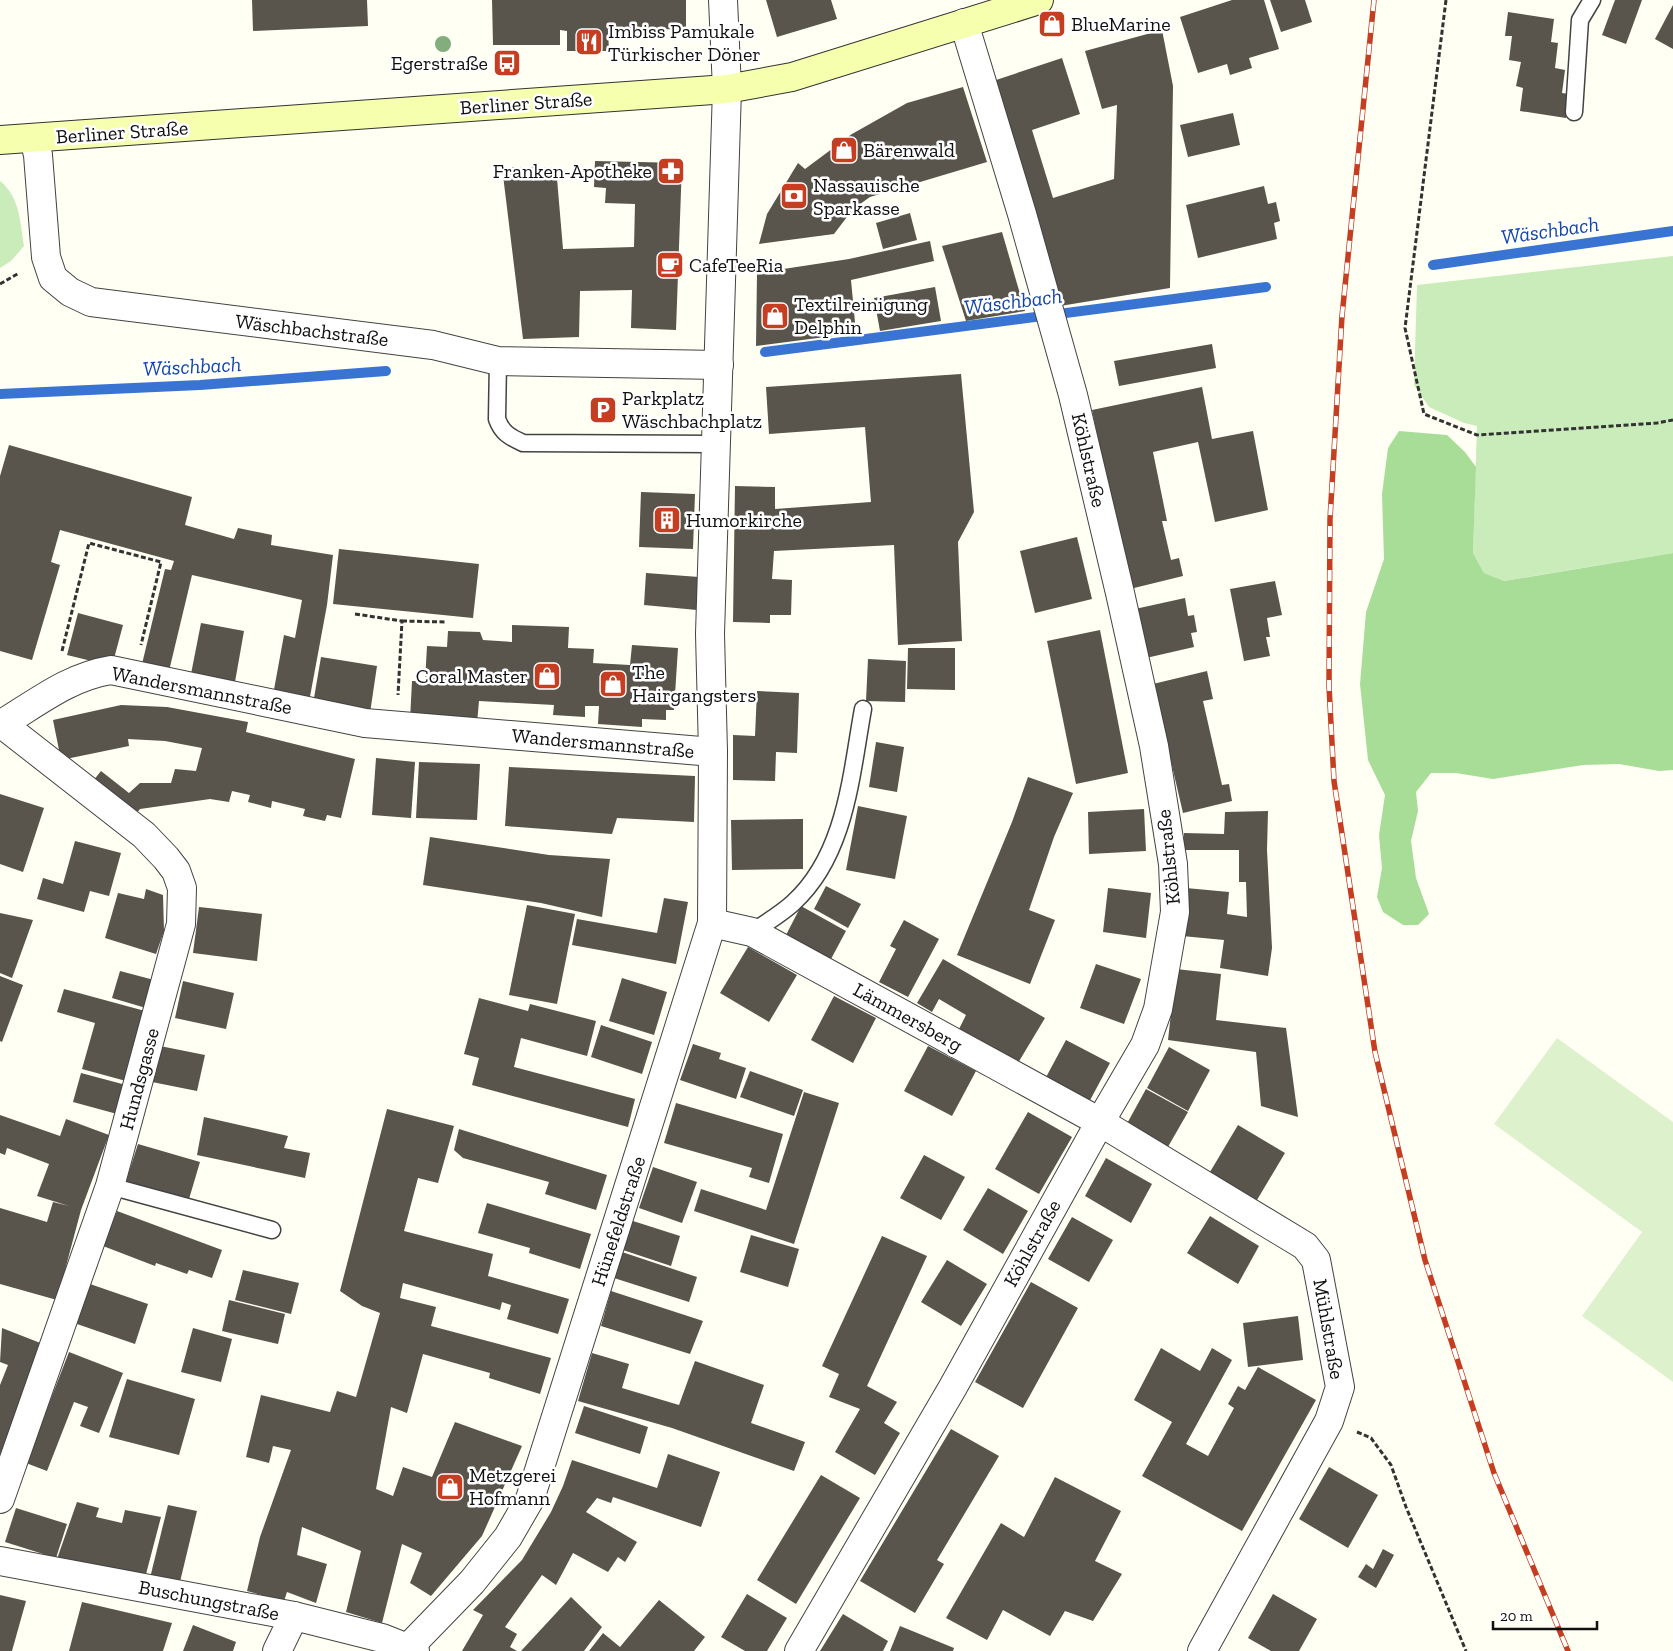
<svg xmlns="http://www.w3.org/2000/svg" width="1673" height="1651" font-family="'Zilla Slab',serif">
  <rect width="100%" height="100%" fill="#fffff3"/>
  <!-- green -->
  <g fill="#c9ecba">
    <path d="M0 181C20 197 20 222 24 246L11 261 0 268Z"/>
    <polygon points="1673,256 1673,553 1503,581 1484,573 1473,553 1477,426 1464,423 1429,407 1414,385 1417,285"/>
  </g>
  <!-- forest -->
  <polygon fill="#a8dd98" points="1399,431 1447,435 1465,452 1476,467 1473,553 1484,573 1504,581 1673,553 1673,770 1659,771 1619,764 1583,765 1493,779 1456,773 1431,773 1416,792 1418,811 1411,841 1416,878 1429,914 1418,925 1403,925 1383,912 1377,897 1382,868 1379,835 1385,795 1368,760 1360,684 1366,612 1384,559 1382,494 1388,448"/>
  <!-- pitch -->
  <polygon fill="#ddf2cc" points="1557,1038 1673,1122 1673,1382 1582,1316 1642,1232 1494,1124"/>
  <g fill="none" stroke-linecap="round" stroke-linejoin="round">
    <!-- stream -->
    <g stroke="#3974d3" stroke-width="10">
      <polyline points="1433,265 1673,231"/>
      <polyline points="765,352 1266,287"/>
      <polyline points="0,394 200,385 386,371"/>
    </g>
  </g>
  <!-- building -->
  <g fill="#59544c">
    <polygon points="252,0 367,0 368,26 253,31"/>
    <polygon points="492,0 686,0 686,29 608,30 609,51 567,51 567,31 560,30 560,45 493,45"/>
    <polygon points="766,0 831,0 837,19 777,37"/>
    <polygon points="1232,0 1264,0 1279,49 1249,58 1252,68 1230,75 1227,64 1198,73 1180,17"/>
    <polygon points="1270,0 1305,0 1312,22 1281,32"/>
    <polygon points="1615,0 1642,0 1626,44 1602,35"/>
    <polygon points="1673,5 1673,49 1655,39"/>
    <polygon points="1508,12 1554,19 1551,42 1558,43 1555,68 1565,70 1562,93 1569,94 1566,118 1520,111 1523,88 1516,86 1521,62 1509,60 1512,36 1505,36"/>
    <polygon points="1162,30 1173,86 1170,288 1060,306 990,82 1062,58 1080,114 1032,130 1053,198 1114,179 1117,105 1102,109 1085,51"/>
    <polygon points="963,87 987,162 870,197 853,209 834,234 759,244 767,214 798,163 805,169 852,134 907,103"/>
    <polygon points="1233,113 1240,145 1188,157 1180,125"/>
    <polygon points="595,161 682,163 676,330 631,328 632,290 580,291 579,337 523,339 502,167 556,167 563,249 634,247 635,204 605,203 606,188 594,187"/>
    <polygon points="1264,186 1268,204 1276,202 1280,221 1274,223 1277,239 1198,258 1186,205"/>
    <polygon points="910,213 917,240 883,249 876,223"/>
    <polygon points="1002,232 1025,311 966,321 942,246"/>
    <polygon points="930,241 934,261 851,280 856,333 756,346 757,273 849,259"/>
    <polygon points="935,287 941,321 880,331 874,298"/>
    <polygon points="1212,344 1216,368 1119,386 1114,361"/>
    <polygon points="961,374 974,512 958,542 962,641 898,645 894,545 774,551 772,579 792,580 791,615 770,615 770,623 733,622 735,486 775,487 775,509 871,502 865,427 769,434 766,387"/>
    <polygon points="1202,387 1212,439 1253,431 1268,510 1215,522 1198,442 1153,452 1167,521 1162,521 1171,560 1179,558 1183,576 1130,589 1092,410"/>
    <polygon points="9,445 192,497 185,525 234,539 238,528 272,535 271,545 333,555 327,605 309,702 273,695 284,635 295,638 302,600 192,575 169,671 142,664 165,569 171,570 174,561 60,530 51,562 60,565 32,660 0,651 0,476"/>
    <polygon points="641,492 695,494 693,549 639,547"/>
    <polygon points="1077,537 1092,599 1035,613 1020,551"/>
    <polygon points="339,549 479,564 473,618 333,604"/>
    <polygon points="646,573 699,577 697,610 644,605"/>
    <polygon points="1275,581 1282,615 1267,618 1270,637 1266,637 1270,656 1244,661 1230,589"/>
    <polygon points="1185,598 1188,616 1194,615 1197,632 1191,633 1194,647 1146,658 1135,609"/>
    <polygon points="78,613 123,625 112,666 67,655"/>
    <polygon points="201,623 244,631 235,682 191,674"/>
    <polygon points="512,625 569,627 568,648 594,649 593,663 630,665 632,645 678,648 674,710 666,710 666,720 642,719 642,727 598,724 599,706 585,706 585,717 553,715 554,705 479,701 477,723 410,720 412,681 425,681 427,646 447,647 448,631 480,632 483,640 512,642"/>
    <polygon points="1100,630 1128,773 1076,784 1047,641"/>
    <polygon points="908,648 955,648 955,690 907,689"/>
    <polygon points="321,657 377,666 370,713 313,704"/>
    <polygon points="868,659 906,661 905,702 866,701"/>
    <polygon points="1207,671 1213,699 1203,701 1222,785 1229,784 1232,801 1183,813 1153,684"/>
    <polygon points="757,691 799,693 797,753 776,752 775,781 733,780 733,735 755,736"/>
    <polygon points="121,705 167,707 248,722 246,732 355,759 341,818 327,815 325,821 303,816 305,809 272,801 271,808 248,802 250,795 232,791 229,802 210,799 140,809 131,820 89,786 101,771 129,793 140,783 171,783 175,769 196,771 202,748 165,741 128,739 129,746 61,760 53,720"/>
    <polygon points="876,742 904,747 897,792 869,787"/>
    <polygon points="376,758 415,762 411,818 372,815"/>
    <polygon points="419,762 480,764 477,820 416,818"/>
    <polygon points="509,767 695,776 694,822 617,818 612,834 505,826"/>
    <polygon points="1028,777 1073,793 1054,837 1029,910 1055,920 1030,984 957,955 1012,822"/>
    <polygon points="0,794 44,808 23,872 0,864"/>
    <polygon points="858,806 907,816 895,879 846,870"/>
    <polygon points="1144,809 1146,851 1089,854 1088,812"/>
    <polygon points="1268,811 1267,850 1272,948 1268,976 1220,968 1224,940 1182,936 1186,888 1229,892 1227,914 1247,917 1246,882 1239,882 1239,850 1184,850 1184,833 1224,834 1225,812"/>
    <polygon points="803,819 803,869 732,870 731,820"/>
    <polygon points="430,837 549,855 610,859 602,917 541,903 423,885"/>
    <polygon points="75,841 121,853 109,896 90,891 84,912 37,899 43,878 63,884"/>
    <polygon points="826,886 861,904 848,928 814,909"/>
    <polygon points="1108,888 1151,893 1146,938 1103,932"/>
    <polygon points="146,889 163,895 164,931 156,954 105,938 118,893 144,899"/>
    <polygon points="664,898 688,902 676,964 572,945 577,919 657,933"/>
    <polygon points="527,905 575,914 557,1004 509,995"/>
    <polygon points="801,906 846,931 831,959 786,935"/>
    <polygon points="199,907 262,914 257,961 193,953"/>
    <polygon points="0,913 33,920 12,978 0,973"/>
    <polygon points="904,920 939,939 908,997 879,982 896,949 890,946"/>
    <polygon points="748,947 797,975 769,1022 720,993"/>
    <polygon points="943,959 1045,1018 1018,1063 959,1029 966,1015 939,999 932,1012 917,1003"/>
    <polygon points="1096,964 1141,979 1124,1024 1080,1008"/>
    <polygon points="1176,969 1221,974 1216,1020 1286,1028 1298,1117 1261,1106 1256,1052 1168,1040"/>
    <polygon points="120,971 154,980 146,1008 112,998"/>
    <polygon points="0,976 23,985 2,1042 0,1041"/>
    <polygon points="622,978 667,992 654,1035 609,1021"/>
    <polygon points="183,981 234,993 226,1029 175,1018"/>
    <polygon points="64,989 145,1011 126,1081 82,1069 95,1023 57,1012"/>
    <polygon points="834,996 876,1018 853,1063 811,1040"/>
    <polygon points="479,998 528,1011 530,1004 596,1021 587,1056 521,1038 514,1067 635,1099 628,1127 472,1085 479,1058 464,1054"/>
    <polygon points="601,1025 652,1042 642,1074 591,1057"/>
    <polygon points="1066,1040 1110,1063 1088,1104 1044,1081"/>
    <polygon points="693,1044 721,1053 719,1059 746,1068 736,1099 680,1080"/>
    <polygon points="160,1046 205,1055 197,1091 152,1082"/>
    <polygon points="928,1046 976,1071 952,1116 904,1091"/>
    <polygon points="1169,1047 1210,1070 1188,1111 1147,1088"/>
    <polygon points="750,1071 803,1090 794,1116 740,1097"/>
    <polygon points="81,1073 126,1085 117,1114 73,1102"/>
    <polygon points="1146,1089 1188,1112 1165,1152 1124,1129"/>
    <polygon points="804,1092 839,1103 794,1244 694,1211 701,1189 766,1210"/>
    <polygon points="676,1103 783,1134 769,1183 749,1177 752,1168 664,1143"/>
    <polygon points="387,1109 454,1126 438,1183 418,1178 404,1231 493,1254 488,1276 569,1299 558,1334 507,1319 511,1305 502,1302 500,1310 403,1283 400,1298 436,1307 431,1326 551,1358 540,1394 489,1378 490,1373 423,1354 407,1413 391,1407 376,1489 393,1496 403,1467 432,1477 455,1422 522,1446 482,1536 431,1596 410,1583 422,1553 402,1544 382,1623 346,1612 361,1551 302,1527 297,1555 327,1564 316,1603 287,1592 284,1601 247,1591 260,1537 291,1450 273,1446 269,1463 246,1457 261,1395 330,1412 337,1391 356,1397 380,1313 362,1306 340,1291"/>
    <polygon points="1028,1112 1072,1137 1039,1194 995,1169"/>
    <polygon points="0,1115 60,1136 66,1119 109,1135 81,1210 57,1300 0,1284 0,1208 47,1222 53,1202 69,1206 37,1196 49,1164 7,1148 5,1155 0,1153"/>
    <polygon points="204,1117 288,1136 284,1148 310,1153 305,1178 197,1155"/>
    <polygon points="1238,1125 1285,1153 1254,1205 1207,1177"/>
    <polygon points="459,1129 607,1175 596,1210 545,1194 549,1182 463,1158 454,1150"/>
    <polygon points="138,1144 200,1162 189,1199 126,1181"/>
    <polygon points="924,1155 965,1177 941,1220 900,1198"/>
    <polygon points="1106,1158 1152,1184 1131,1223 1085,1196"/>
    <polygon points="653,1167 697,1182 682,1223 639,1208"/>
    <polygon points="988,1188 1028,1211 1003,1254 963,1230"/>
    <polygon points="487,1203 591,1234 580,1269 529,1253 530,1248 478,1233"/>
    <polygon points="117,1211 222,1250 212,1278 189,1270 187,1274 156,1263 155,1266 103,1246"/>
    <polygon points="1210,1216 1259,1246 1238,1284 1187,1253"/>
    <polygon points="1072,1217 1113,1240 1089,1282 1048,1259"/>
    <polygon points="633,1221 680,1236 671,1266 623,1250"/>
    <polygon points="751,1235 799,1249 788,1287 740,1272"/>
    <polygon points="882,1236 927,1256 867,1386 897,1402 884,1423 900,1433 875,1475 835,1452 860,1409 829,1397 839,1374 822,1366"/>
    <polygon points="622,1252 697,1277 689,1302 614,1278"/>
    <polygon points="947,1260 987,1284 961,1326 921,1302"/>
    <polygon points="243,1270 299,1283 291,1314 235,1300"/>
    <polygon points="1031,1282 1078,1308 1023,1408 975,1382"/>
    <polygon points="90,1284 148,1304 135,1344 77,1324"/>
    <polygon points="611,1291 703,1321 690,1354 601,1326"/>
    <polygon points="229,1300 285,1314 278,1344 222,1331"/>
    <polygon points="1298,1316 1303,1360 1248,1367 1243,1323"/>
    <polygon points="2,1328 43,1344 0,1455 0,1385 8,1365 0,1362"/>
    <polygon points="193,1328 232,1339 221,1382 181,1372"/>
    <polygon points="1161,1348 1200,1371 1212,1348 1232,1360 1186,1444 1208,1456 1234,1408 1228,1404 1238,1386 1245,1390 1258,1367 1316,1400 1242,1531 1142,1476 1172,1422 1134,1400"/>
    <polygon points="69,1352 123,1373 99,1433 80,1426 88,1407 74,1402 47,1471 26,1463"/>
    <polygon points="592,1353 629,1364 622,1388 679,1405 695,1361 764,1385 751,1423 805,1442 794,1471 672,1428 578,1401"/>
    <polygon points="127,1379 195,1399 179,1455 109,1437"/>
    <polygon points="584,1406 648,1427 640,1454 575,1433"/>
    <polygon points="951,1429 999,1456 937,1560 944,1564 915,1613 860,1581"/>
    <polygon points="668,1454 720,1472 701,1527 613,1497 611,1503 597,1498 586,1512 637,1542 625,1562 618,1557 608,1572 573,1553 556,1585 542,1575 505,1627 517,1634 510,1647 517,1651 462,1651 483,1615 473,1610 522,1560 551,1512 563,1486 572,1460 657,1488"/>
    <polygon points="1329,1467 1378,1495 1348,1548 1299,1519"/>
    <polygon points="821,1475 860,1498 796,1604 757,1580"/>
    <polygon points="1055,1477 1121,1511 1095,1561 1122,1574 1093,1621 1065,1611 1050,1636 1003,1610 987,1640 946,1618 1001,1523 1024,1537"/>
    <polygon points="77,1502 99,1508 96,1517 122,1523 125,1510 161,1517 145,1578 57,1559"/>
    <polygon points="168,1505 197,1511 179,1586 150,1578"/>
    <polygon points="16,1508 67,1524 56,1558 5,1542"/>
    <polygon points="1383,1549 1394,1555 1376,1588 1358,1577 1366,1564 1373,1569"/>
    <polygon points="747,1594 787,1618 767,1651 745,1651 721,1637"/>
    <polygon points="1273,1594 1317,1619 1299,1651 1271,1651 1248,1638"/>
    <polygon points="0,1595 26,1601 12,1651 0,1651"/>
    <polygon points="571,1597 602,1627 584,1651 521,1651"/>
    <polygon points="659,1600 705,1637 694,1651 589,1651 603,1633 620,1647"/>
    <polygon points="82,1602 172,1623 163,1651 69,1651"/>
    <polygon points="843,1614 888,1641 883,1651 820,1651"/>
    <polygon points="193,1625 236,1642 233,1651 183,1651"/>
    <polygon points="900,1626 954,1648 953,1651 890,1651"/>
  </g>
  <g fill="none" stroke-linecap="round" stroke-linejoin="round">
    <!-- lane casing -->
    <g stroke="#434343" stroke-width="19">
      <g id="lane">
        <polyline points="1574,112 1580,20 1592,0"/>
        <path d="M498 361 497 419C502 433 510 437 523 443L715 444"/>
        <path d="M752 932C766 923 781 914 793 903 846 855 851 775 863 709"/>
        <polyline points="110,1186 272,1230"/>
      </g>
    </g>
    <!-- street casing -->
    <g stroke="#434343" stroke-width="30">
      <g id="street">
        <polyline points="34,138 38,155 46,257 53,278 70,292 91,302 433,345 498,361 719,365"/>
        <path d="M0 725C37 703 68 677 111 670L365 723 713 752"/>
        <polyline points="712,923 752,932 1100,1122 1305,1246 1316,1260 1340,1387 1329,1421 1202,1651"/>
        <polyline points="0,1499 110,1186 181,924 182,888 176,871 166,858 144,835 2,724"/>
        <polyline points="0,1561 294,1616 382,1638 415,1651"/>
        <polyline points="409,1647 472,1582 508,1537 530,1499 712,923 713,752 710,634 727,89 723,0"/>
        <polyline points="277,1651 294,1616"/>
        <polyline points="799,1651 953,1387 1100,1122 1145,1045 1158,1009 1175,912 1173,864 1154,746 1120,593 1073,395 1022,214 964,23"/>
      </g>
    </g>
    <!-- secondary casing -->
    <g stroke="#323232" stroke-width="30">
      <polyline id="secondary" points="0,140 727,89 792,77 1039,0"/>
    </g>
    <!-- path -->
    <g stroke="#323232" stroke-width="3" stroke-dasharray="5 2.5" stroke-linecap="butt">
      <polyline points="1446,0 1405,328 1424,414 1477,435 1657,423 1673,420"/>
      <polyline points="0,284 19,273"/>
      <polyline points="355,614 402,621 398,695"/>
      <polyline points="402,621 445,622"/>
      <polyline points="62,651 89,543 161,562 141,645"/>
      <polyline points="1357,1432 1371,1438 1391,1465 1406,1507 1466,1651"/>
    </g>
    <!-- lane -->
    <use href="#lane" stroke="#fff" stroke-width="16"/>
    <!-- street -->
    <use href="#street" stroke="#fff" stroke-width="28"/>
    <!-- secondary -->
    <use href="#secondary" stroke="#f6ffae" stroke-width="28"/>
    <!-- rail casing -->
    <g stroke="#c63e21" stroke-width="5.5">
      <polyline id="rail" points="1374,0 1342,316 1330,519 1329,686 1334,781 1375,1052 1425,1260 1494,1473 1568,1651"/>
    </g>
    <!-- rail -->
    <use href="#rail" stroke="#fff" stroke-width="4" stroke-dasharray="11" stroke-linecap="butt"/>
  </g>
  <!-- trees -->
  <circle fill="#82ae7d" cx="443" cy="44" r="8"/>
  <!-- icons -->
  <defs>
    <g id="shop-square" transform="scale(1.4375)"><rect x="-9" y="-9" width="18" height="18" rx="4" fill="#c63e21" stroke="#fff"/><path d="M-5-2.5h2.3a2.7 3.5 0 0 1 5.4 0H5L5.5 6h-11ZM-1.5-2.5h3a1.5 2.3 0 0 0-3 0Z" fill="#fff"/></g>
    <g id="restaurant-square" transform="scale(1.4375)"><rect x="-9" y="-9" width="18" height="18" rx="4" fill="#c63e21" stroke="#fff"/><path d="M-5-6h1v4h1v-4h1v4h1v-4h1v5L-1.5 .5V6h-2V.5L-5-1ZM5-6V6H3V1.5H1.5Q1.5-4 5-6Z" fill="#fff"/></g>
    <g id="bus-square" transform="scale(1.4375)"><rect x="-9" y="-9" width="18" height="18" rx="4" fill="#c63e21" stroke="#fff"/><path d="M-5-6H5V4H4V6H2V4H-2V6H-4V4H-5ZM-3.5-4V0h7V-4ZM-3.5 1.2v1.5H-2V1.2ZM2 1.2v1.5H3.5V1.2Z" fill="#fff"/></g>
    <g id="pharmacy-square" transform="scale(1.4375)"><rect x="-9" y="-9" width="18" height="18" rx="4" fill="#c63e21" stroke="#fff"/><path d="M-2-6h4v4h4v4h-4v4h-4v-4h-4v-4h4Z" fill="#fff"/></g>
    <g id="bank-square" transform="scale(1.4375)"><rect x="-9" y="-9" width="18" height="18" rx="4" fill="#c63e21" stroke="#fff"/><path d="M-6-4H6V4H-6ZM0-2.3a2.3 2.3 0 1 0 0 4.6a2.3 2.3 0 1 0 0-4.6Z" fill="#fff"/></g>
    <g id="cafe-square" transform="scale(1.4375)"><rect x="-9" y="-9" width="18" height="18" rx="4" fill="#c63e21" stroke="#fff"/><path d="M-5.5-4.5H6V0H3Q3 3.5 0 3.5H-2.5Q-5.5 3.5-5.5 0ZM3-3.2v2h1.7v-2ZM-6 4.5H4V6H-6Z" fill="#fff"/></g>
    <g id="parking-square" transform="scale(1.4375)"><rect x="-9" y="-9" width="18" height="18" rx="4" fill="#c63e21" stroke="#fff"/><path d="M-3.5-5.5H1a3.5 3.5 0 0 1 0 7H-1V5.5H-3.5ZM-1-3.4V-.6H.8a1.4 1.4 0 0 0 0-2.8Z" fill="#fff"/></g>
    <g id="building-square" transform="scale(1.4375)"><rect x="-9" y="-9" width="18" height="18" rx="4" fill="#c63e21" stroke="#fff"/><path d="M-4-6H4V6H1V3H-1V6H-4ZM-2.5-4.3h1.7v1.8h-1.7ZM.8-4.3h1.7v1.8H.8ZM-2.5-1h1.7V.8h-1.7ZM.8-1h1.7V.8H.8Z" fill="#fff"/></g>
  </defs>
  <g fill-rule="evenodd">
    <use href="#shop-square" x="1052" y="24"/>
    <use href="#restaurant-square" x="589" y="42"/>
    <use href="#bus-square" x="507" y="63"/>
    <use href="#shop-square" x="844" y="150"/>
    <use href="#pharmacy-square" x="671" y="171"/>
    <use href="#bank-square" x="794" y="196"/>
    <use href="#cafe-square" x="670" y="265"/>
    <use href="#shop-square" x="775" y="316"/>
    <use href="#parking-square" x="603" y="410"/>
    <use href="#building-square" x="667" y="520"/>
    <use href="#shop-square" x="547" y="676"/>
    <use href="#shop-square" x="613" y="684"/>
    <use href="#shop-square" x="450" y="1487"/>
  </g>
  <g text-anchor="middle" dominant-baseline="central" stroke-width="5" stroke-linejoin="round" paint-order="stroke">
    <!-- poi labels -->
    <g font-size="20" fill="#101010" stroke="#fff" text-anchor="start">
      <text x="1071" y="24">BlueMarine</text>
      <text x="608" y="31">Imbiss Pamukale<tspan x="608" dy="23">Türkischer Döner</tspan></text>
      <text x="488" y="63" text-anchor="end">Egerstraße</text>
      <text x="863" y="150">Bärenwald</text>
      <text x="652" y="171" text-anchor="end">Franken-Apotheke</text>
      <text x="813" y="185">Nassauische<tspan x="813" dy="23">Sparkasse</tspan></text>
      <text x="689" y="265">CafeTeeRia</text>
      <text x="794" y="304">Textilreinigung<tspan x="794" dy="23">Delphin</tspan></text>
      <text x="622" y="398">Parkplatz<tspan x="622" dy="23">Wäschbachplatz</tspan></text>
      <text x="686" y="520">Humorkirche</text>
      <text x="632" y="672">The<tspan x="632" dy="23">Hairgangsters</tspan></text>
      <text x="528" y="676" text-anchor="end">Coral Master</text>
      <text x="469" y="1475">Metzgerei<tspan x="469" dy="23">Hofmann</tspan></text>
    </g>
    <!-- street labels -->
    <g font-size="20" fill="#101010" stroke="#fff">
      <text transform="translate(526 103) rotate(-4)">Berliner Straße</text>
      <text transform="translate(122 132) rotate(-4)">Berliner Straße</text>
      <text transform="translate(312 330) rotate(7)">Wäschbachstraße</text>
      <text transform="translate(1089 460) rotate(77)">Köhlstraße</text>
      <text transform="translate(202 690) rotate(11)">Wandersmannstraße</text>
      <text transform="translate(603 743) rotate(5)">Wandersmannstraße</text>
      <text transform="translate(1168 857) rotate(-96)">Köhlstraße</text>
      <text transform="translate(908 1017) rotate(29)">Lämmersberg</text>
      <text transform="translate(139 1079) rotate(-75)">Hundsgasse</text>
      <text transform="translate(618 1221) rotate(-72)">Hünefeldstraße</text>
      <text transform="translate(1032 1243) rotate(-61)">Köhlstraße</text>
      <text transform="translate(1329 1329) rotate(80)">Mühlstraße</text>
      <text transform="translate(209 1600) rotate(11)">Buschungstraße</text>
    </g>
    <!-- water labels -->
    <g font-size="21" font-style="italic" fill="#1346a8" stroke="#fff">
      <text transform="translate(1550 230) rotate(-8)">Wäschbach</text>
      <text transform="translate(1013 301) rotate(-7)">Wäschbach</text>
      <text transform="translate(192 366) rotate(-3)">Wäschbach</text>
    </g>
  </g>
  <!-- scale -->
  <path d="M1493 1621v8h104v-8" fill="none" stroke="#101010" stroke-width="2.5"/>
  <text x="1500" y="1621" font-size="15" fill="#101010" stroke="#ffffff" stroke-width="4" paint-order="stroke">20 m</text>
</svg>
